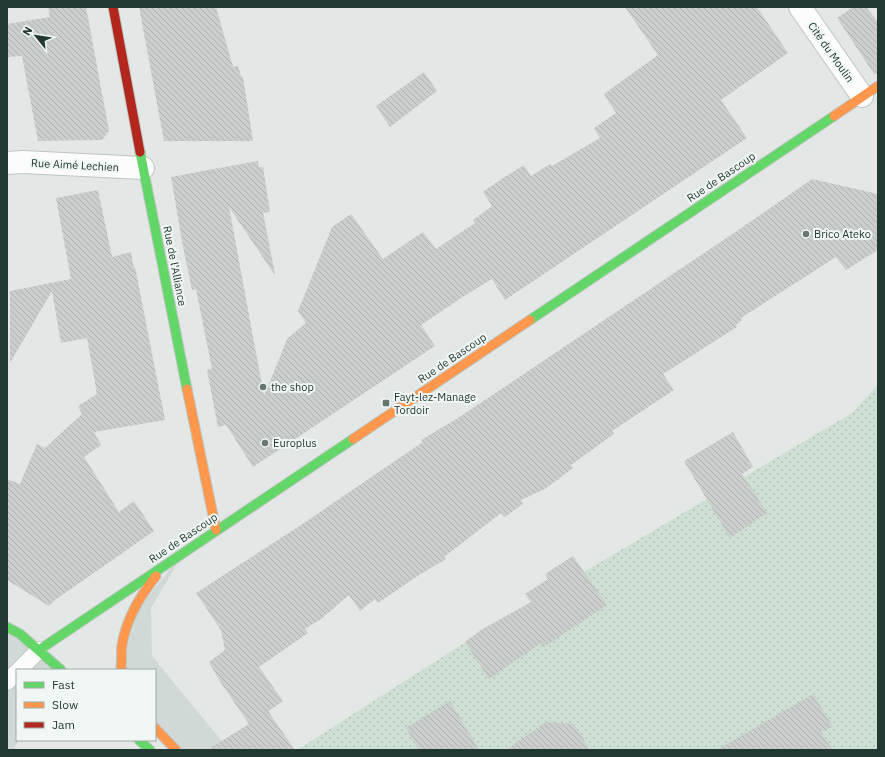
<svg xmlns="http://www.w3.org/2000/svg" width="885" height="757" font-family="'IBM Plex Sans',sans-serif">
  <defs>
    <pattern id="park-dots" width="8" height="8" patternUnits="userSpaceOnUse"><rect width="8" height="8" fill="#cde0d3"/><path d="M2 2h.1M6 6h.1" fill="none" stroke="#b0c1b6" stroke-width="1.8" stroke-linecap="round"/></pattern>
    <pattern id="building-back-hatch" width="6" height="6" patternUnits="userSpaceOnUse"><rect width="6" height="6" fill="#cacfcd"/><path d="M-1 5l2 2M0 0l6 6M5-1l2 2" fill="none" stroke="#adb2b0"/></pattern>
  </defs>
  <rect width="100%" height="100%" fill="#e3e8e6"/>
  <!-- built -->
  <g fill="#d1d9d6">
    <polygon points="184,552 151,608 152,656 229,750 176,750 155,728 155,670 122,670 130,619"/>
    <polygon points="7,627 61,670 17,670 17,740 20,740 14,747 17,750 7,750"/>
  </g>
  <!-- park -->
  <polygon fill="url(#park-dots)" points="878,385 878,750 297,750 469,640 852,413"/>
  <!-- building -->
  <g fill="url(#building-back-hatch)">
    <polygon points="48,7 86,7 109,131 102,140 38,141 22,56 7,57 7,24 50,17"/>
    <polygon points="139,7 216,7 233,67 238,66 241,76 243,77 253,141 164,141"/>
    <polygon points="625,7 757,7 788,53 721,100 747,138 505,300 492,279 464,296 421,325 435,346 253,467 226,425 218,427 207,370 212,369 196,289 192,290 182,242 171,177 258,161 259,167 263,167 270,212 263,213 275,274 274,274 229,207 264,396 288,337 288,338 306,323 298,311 332,227 351,214 383,259 423,232 436,249 475,223 473,220 492,206 483,192 503,178 524,165 531,176 550,164 552,166 600,138 594,128 616,113 604,94 658,55"/>
    <polygon points="853,7 866,7 878,22 878,74 874,74 837,18"/>
    <polygon points="424,72 437,91 390,127 376,106"/>
    <polygon points="812,179 878,194 878,250 846,270 836,257 741,318 742,320 736,325 737,327 663,374 674,390 612,431 614,434 571,465 573,468 545,489 521,500 523,504 505,517 501,513 444,557 446,559 419,575 378,603 375,599 360,611 349,595 321,619 305,629 308,633 259,667 283,701 260,717 268,711 295,750 207,750 249,724 219,680 209,662 225,650 221,630 196,593 301,525 423,442 421,440 458,418 737,231"/>
    <polygon points="98,190 112,257 131,252 134,268 135,267 165,420 94,432 101,445 84,457 119,512 134,501 154,531 55,600 49,606 7,580 7,479 20,484 37,444 45,448 82,414 78,406 97,394 87,338 61,343 52,291 10,363 10,291 71,279 56,198"/>
    <polygon points="733,432 753,467 742,474 767,513 730,538 684,461"/>
    <polygon points="573,556 607,605 544,647 541,643 489,679 465,642 481,630 531,602 525,594 548,579 545,574"/>
    <polygon points="813,694 833,727 820,732 833,750 717,750"/>
    <polygon points="450,701 479,750 419,750 406,728"/>
    <polygon points="546,722 574,724 590,750 506,750"/>
  </g>
  <g fill="none" stroke-linecap="round" stroke-linejoin="round">
    <!-- lane casing -->
    <g stroke="#c0c5c3" stroke-width="18">
      <g id="lane">
        <polyline points="19,670 39,650"/>
        <polyline points="7,682 17,672"/>
      </g>
    </g>
    <!-- street casing -->
    <g stroke="#c0c5c3" stroke-width="24">
      <g id="street">
        <polyline points="800,7 862,96"/>
        <polyline points="7,163 23,162 143,168"/>
      </g>
    </g>
    <!-- fast casing -->
    <g stroke="#bfc5c3" stroke-width="11">
      <g id="fast">
        <polyline points="140,152 187,389"/>
        <polyline points="530,320 834,116"/>
        <polyline points="7,627 20,634 61,670"/>
        <polyline points="39,650 353,439"/>
        <polyline points="139,740 150,750"/>
      </g>
    </g>
    <!-- slow casing -->
    <g stroke="#bfc5c3" stroke-width="11">
      <g id="slow">
        <polyline points="834,116 878,86"/>
        <polyline points="187,389 216,530"/>
        <polyline points="353,439 530,320"/>
        <path d="M122 670 121 667C122 660 121 652 122 645 126 620 140 596 156 576"/>
        <polyline points="155,728 176,750"/>
      </g>
    </g>
    <!-- jam casing -->
    <g stroke="#bfc5c3" stroke-width="11">
      <polyline id="jam" points="113,7 140,152"/>
    </g>
    <!-- lane -->
    <use href="#lane" stroke="#fbfcfb" stroke-width="16"/>
    <!-- street -->
    <use href="#street" stroke="#fbfcfb" stroke-width="22"/>
    <!-- fast -->
    <use href="#fast" stroke="#63d668" stroke-width="9"/>
    <!-- slow -->
    <use href="#slow" stroke="#ff974d" stroke-width="9"/>
    <!-- jam -->
    <use href="#jam" stroke="#b3261e" stroke-width="9"/>
  </g>
  <!-- markers -->
  <g fill="#667672" stroke="#f1f7f4" stroke-width="1.5">
    <circle cx="806" cy="234" r="4"/>
    <circle cx="263" cy="387" r="4"/>
    <rect x="382" y="399" width="8" height="8" rx="2"/>
    <circle cx="265" cy="443" r="4"/>
  </g>
  <g text-anchor="middle" dominant-baseline="central" stroke-width="4" stroke-linejoin="round" paint-order="stroke">
    <!-- street labels -->
    <g font-size="11" fill="#223933" stroke="#f1f7f4">
      <text transform="translate(831 52) rotate(55)">Cité du Moulin</text>
      <text transform="translate(75 165) rotate(3)">Rue Aimé Lechien</text>
      <text transform="translate(721 177) rotate(-34)">Rue de Bascoup</text>
      <text transform="translate(175 266) rotate(79)">Rue de l'Alliance</text>
      <text transform="translate(452 358) rotate(-34)">Rue de Bascoup</text>
      <text transform="translate(183 538) rotate(-34)">Rue de Bascoup</text>
    </g>
    <!-- poi labels -->
    <g font-size="11" fill="#223933" stroke="#f1f7f4" text-anchor="start">
      <text x="814" y="234">Brico Ateko</text>
      <text x="271" y="387">the shop</text>
      <text x="394" y="397">Fayt-lez-Manage<tspan x="394" dy="13">Tordoir</tspan></text>
      <text x="273" y="443">Europlus</text>
    </g>
  </g>
  <!-- border -->
  <rect width="885" height="757" fill="none" stroke="#223933" stroke-width="16"/>
  <!-- legend -->
  <rect x="16" y="669" width="140" height="72" fill="#f1f7f4" stroke="#9eaba7"/>
  <rect x="24" y="682" width="20" height="6" fill="#63d668" stroke="#9eaba7"/>
  <text x="52" y="689" font-size="12" fill="#223933">Fast</text>
  <rect x="24" y="702" width="20" height="6" fill="#ff974d" stroke="#9eaba7"/>
  <text x="52" y="709" font-size="12" fill="#223933">Slow</text>
  <rect x="24" y="722" width="20" height="6" fill="#b3261e" stroke="#9eaba7"/>
  <text x="52" y="729" font-size="12" fill="#223933">Jam</text>
  <!-- north arrow -->
  <g transform="translate(36 36) rotate(300)" stroke="#f1f7f4" stroke-width="3" paint-order="stroke">
  <path d="M0-3L7 15L0 10L-7 15Z" fill="#223933"/>
  <text y="-6" font-size="11" font-weight="bold" text-anchor="middle" fill="#223933">N</text>
  </g>
</svg>
